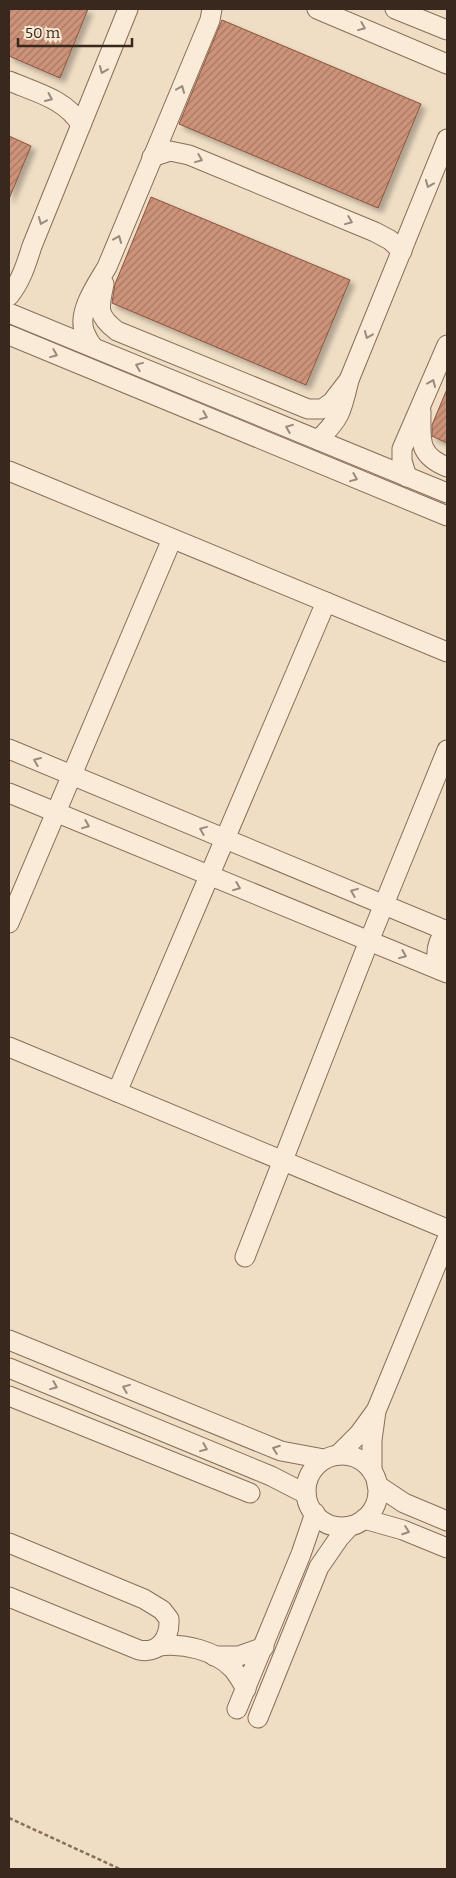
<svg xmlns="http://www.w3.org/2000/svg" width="456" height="1878" font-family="Bitter,serif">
  <defs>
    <pattern id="building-hatch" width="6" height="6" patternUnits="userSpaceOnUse" patternTransform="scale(1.25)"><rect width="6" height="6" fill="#cd9379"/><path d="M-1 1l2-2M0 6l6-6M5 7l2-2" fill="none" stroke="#a77863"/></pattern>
    <filter id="shadow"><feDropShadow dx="4.5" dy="4.5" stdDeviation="2.5" flood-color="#0004"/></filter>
  </defs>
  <rect width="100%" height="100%" fill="#efddc4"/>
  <!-- building -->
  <g fill="url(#building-hatch)" stroke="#89543f" filter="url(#shadow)">
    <polygon points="9,9 88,9 60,78 9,56"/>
    <polygon points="222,20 421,104 378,208 179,124"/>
    <polygon points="9,136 31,146 9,199"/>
    <polygon points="151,197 350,280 306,385 112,303 115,284"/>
    <polygon points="447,389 447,443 432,436 432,425"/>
  </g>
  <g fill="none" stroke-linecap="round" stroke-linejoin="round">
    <!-- minor casing -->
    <g stroke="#896e5a" stroke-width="21">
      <g id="minor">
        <polyline points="317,9 447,64"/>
        <polyline points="395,9 447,30"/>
        <path d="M9 81C35 92 66 99 81 125"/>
        <polyline points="152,157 170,151 189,155 375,232 390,240 402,251"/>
        <path d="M104 284C99 308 96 315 117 331L308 409H322L332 402 349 380"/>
        <path d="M9 296C21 281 26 265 32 246L128 9"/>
        <polyline points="9,313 447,493"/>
        <polyline points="9,335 447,516"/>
        <path d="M93 347C90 343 87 338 85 333 76 313 97 284 107 267L210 20 212 9"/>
        <path d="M421 411C421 439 417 455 447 467"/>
        <path d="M318 440C341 418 342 410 349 380L447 139"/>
        <polyline points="9,471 447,652"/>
        <polyline points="407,477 402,461 402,449 447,345"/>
        <polyline points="9,749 447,931"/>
        <polyline points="9,793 447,973"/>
        <polyline points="9,923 172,539"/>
        <path d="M440 970C434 955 436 943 446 930"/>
        <polyline points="9,1047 447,1229"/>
        <polyline points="117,1092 326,602"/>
        <polyline points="245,1257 369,941 447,750"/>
        <polyline points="9,1340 281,1451 324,1459"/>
        <polyline points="9,1368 271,1476 306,1494"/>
        <polyline points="9,1396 250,1493"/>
        <polyline points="338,1455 359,1434 375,1412"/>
        <circle cx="342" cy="1491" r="36"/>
        <polyline points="372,1471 372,1440 376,1411 447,1239"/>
        <polyline points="377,1485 404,1503 447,1521"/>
        <polyline points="364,1519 403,1530 447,1548"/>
        <path d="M9 1543 144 1599 162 1610 169 1619C170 1638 159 1654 139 1650L9 1597"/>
        <path d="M159 1646C184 1643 215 1650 233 1669 238 1675 242 1682 246 1689"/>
        <polyline points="214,1656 239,1656 264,1647"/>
        <polyline points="237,1709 301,1554 315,1513"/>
        <polyline points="258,1718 319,1567 339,1538 350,1526"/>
      </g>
    </g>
    <!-- path -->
    <polyline stroke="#896e5a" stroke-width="2.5" stroke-dasharray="4 2.5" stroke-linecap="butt" points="9,1818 120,1869"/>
    <!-- minor -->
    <use href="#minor" stroke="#f9ebd7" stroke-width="19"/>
  </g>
  <!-- one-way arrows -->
  <defs><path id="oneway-chevron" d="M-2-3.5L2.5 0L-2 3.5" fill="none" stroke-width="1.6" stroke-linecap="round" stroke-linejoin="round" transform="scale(1.25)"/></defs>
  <g stroke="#998a7a">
    <use href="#oneway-chevron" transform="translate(362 27) rotate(22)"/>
    <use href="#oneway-chevron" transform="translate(103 70) rotate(112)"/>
    <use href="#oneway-chevron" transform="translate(181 89) rotate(-67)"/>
    <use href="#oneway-chevron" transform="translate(49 98) rotate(24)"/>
    <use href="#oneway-chevron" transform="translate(199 159) rotate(22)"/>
    <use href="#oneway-chevron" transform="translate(429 184) rotate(112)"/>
    <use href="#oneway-chevron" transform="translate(42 221) rotate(112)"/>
    <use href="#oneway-chevron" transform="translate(349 221) rotate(22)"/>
    <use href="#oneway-chevron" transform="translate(118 239) rotate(-67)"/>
    <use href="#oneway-chevron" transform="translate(368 335) rotate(112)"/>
    <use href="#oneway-chevron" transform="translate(54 354) rotate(22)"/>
    <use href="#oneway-chevron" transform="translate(139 366) rotate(-158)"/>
    <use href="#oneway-chevron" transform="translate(432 383) rotate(-67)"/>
    <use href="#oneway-chevron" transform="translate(204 416) rotate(22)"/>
    <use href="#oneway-chevron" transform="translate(289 428) rotate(-158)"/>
    <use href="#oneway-chevron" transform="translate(354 478) rotate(22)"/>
    <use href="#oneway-chevron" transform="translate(37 761) rotate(-157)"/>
    <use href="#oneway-chevron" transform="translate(86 825) rotate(22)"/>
    <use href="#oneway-chevron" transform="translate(203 830) rotate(-158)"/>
    <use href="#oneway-chevron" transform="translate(237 887) rotate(22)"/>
    <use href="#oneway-chevron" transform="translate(354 892) rotate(-158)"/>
    <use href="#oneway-chevron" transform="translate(403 955) rotate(22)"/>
    <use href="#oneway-chevron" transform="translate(54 1386) rotate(22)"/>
    <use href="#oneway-chevron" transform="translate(126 1388) rotate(-158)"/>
    <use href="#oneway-chevron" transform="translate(204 1448) rotate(22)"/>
    <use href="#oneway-chevron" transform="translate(276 1449) rotate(-160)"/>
    <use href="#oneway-chevron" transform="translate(406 1531) rotate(20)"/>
  </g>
  <!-- border -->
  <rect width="456" height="1878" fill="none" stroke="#39281e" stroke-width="20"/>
  <!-- scale -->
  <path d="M18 38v8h114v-8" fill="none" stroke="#39281e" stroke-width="2.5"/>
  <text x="25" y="38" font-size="15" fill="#39281e" stroke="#f6e8d3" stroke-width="4" paint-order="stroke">50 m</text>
</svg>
